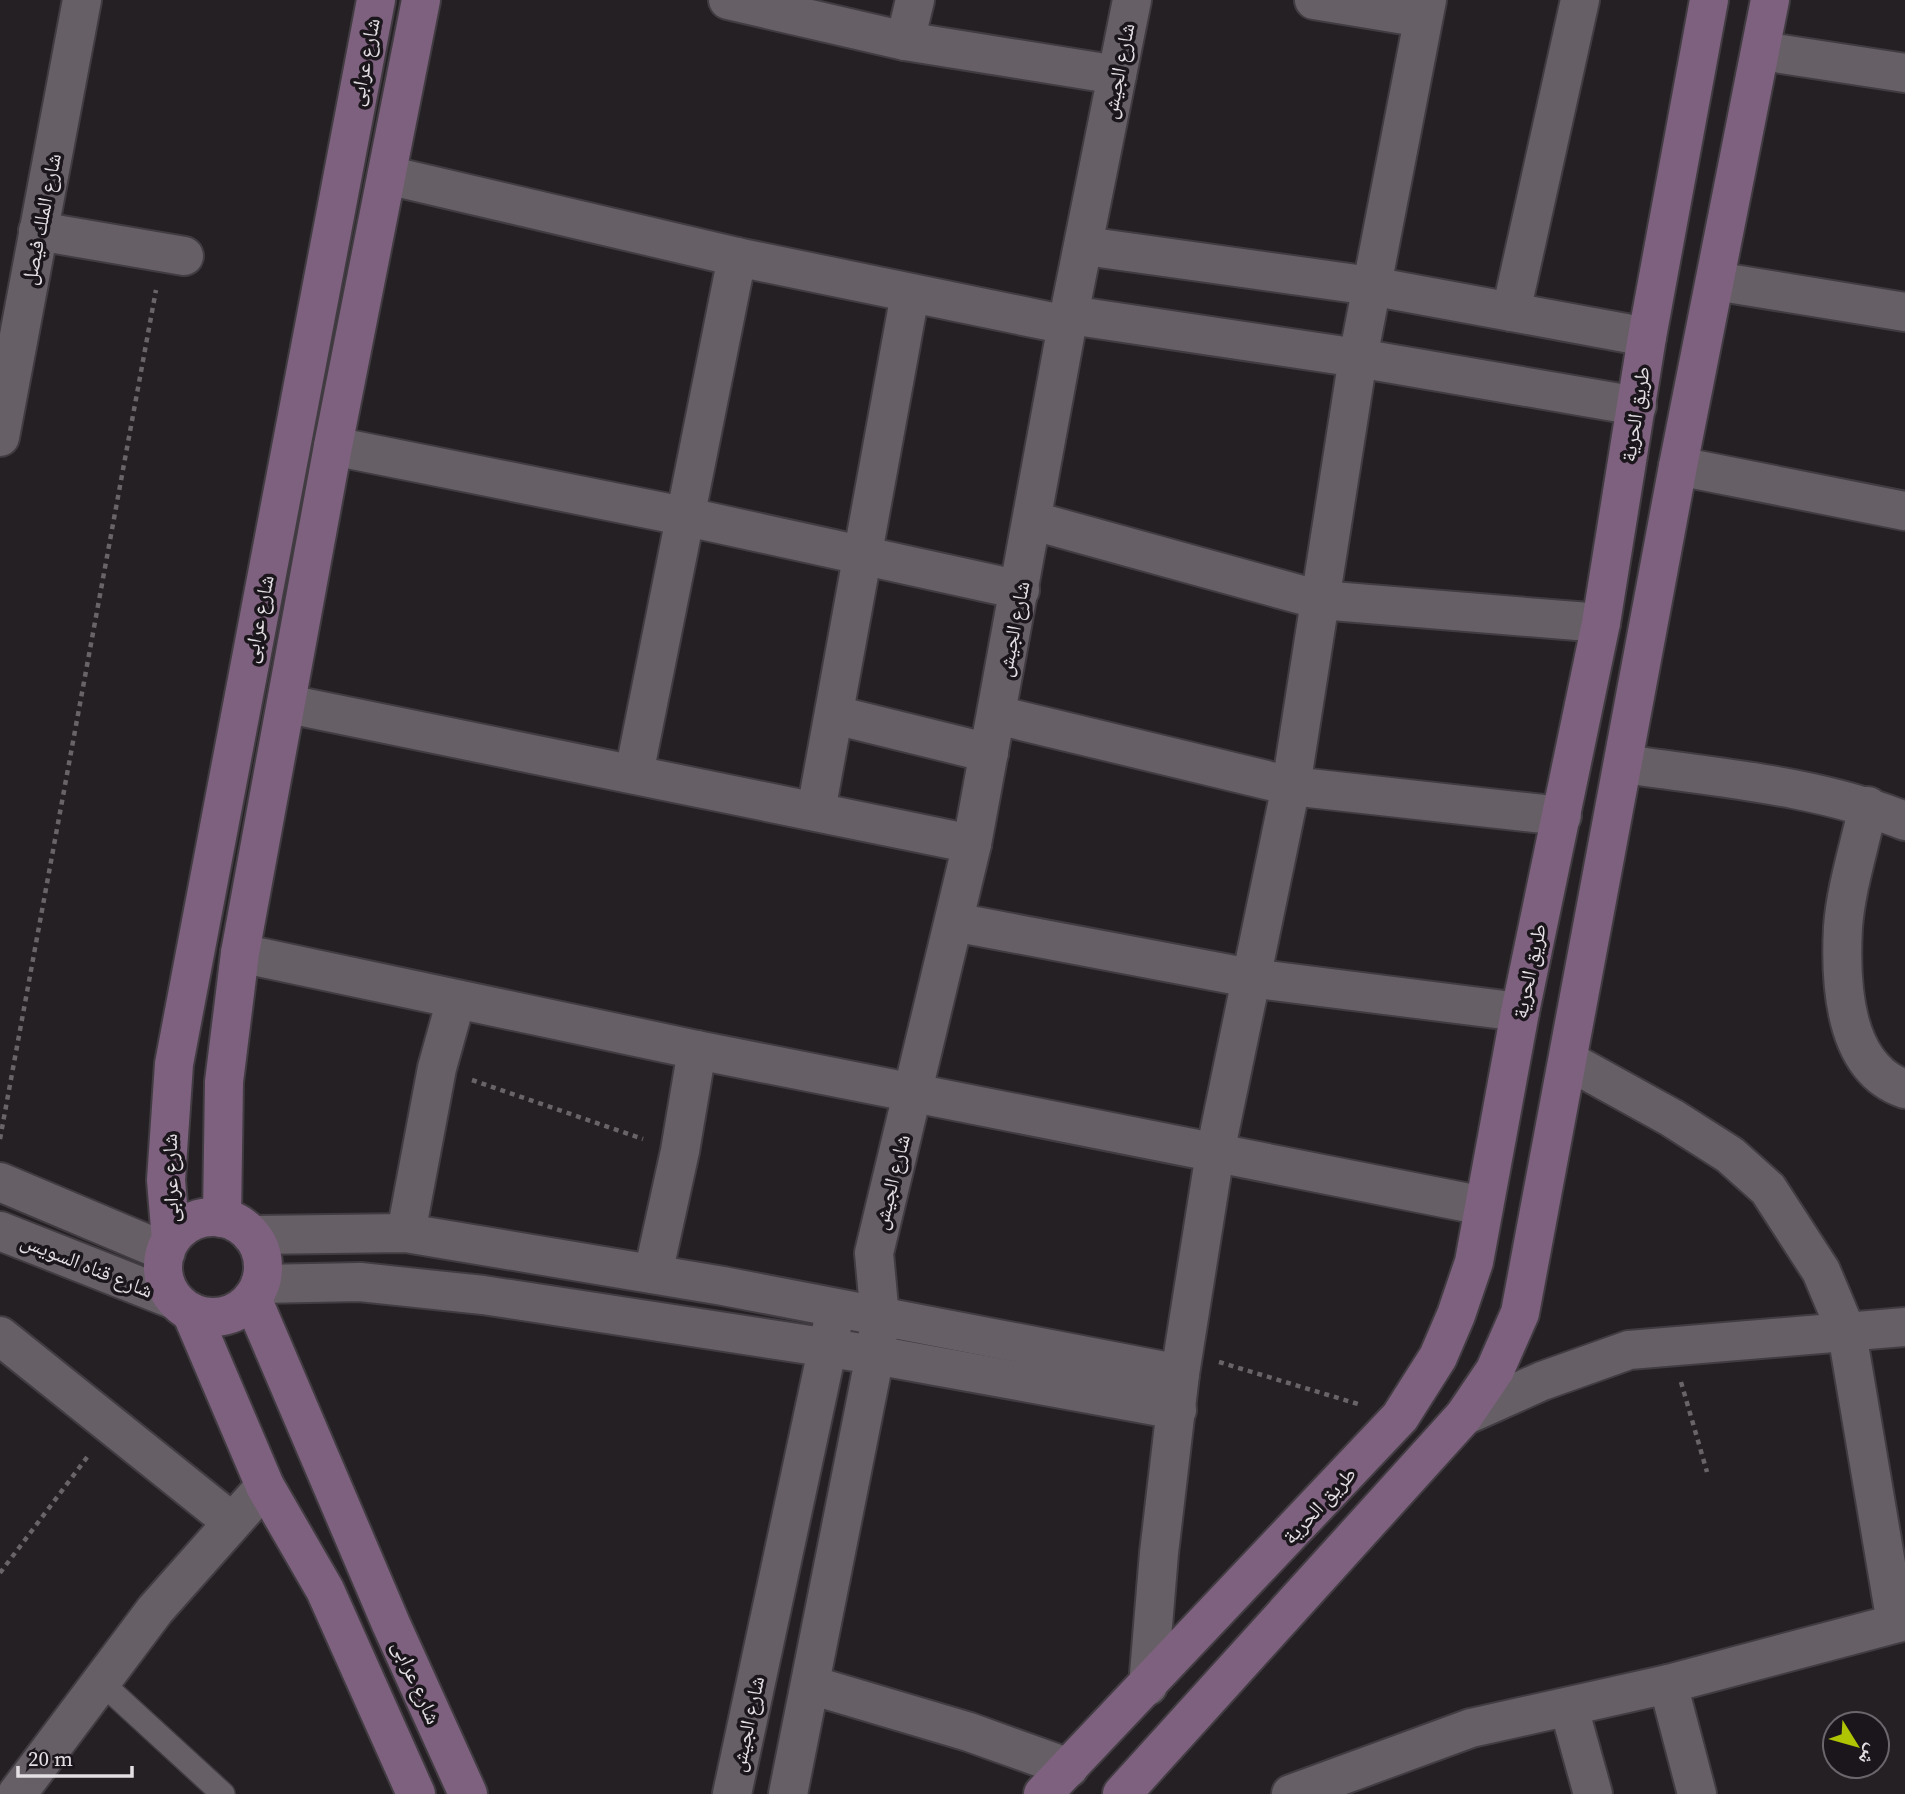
<svg xmlns="http://www.w3.org/2000/svg" width="1905" height="1794" font-family="'Source Serif 4','Noto Naskh Arabic',serif">
  <rect width="100%" height="100%" fill="#252024"/>
  <g fill="none" stroke-linecap="round" stroke-linejoin="round">
    <!-- service casing -->
    <g stroke="#413c41" stroke-width="26">
      <polyline id="service" points="102,1683 223,1794"/>
    </g>
    <!-- minor casing -->
    <g stroke="#413c41" stroke-width="42">
      <g id="minor">
        <polyline points="728,0 905,41 1117,75"/>
        <polyline points="1314,0 1423,18"/>
        <polyline points="905,41 915,0"/>
        <polyline points="1762,51 1905,73"/>
        <polyline points="387,175 737,257 1067,325"/>
        <polyline points="38,231 184,256"/>
        <polyline points="1085,246 1371,286 1647,337"/>
        <polyline points="1715,281 1905,312"/>
        <polyline points="1511,312 1580,0"/>
        <polyline points="1070,315 1358,358 1637,406"/>
        <polyline points="0,437 82,0"/>
        <polyline points="333,446 683,516 1020,590"/>
        <polyline points="1678,466 1905,511"/>
        <polyline points="1034,521 1320,600 1601,623"/>
        <polyline points="288,704 972,844"/>
        <polyline points="835,715 989,753"/>
        <polyline points="997,715 1291,786 1562,816"/>
        <path d="M1625 764C1718 778 1817 785 1905 821"/>
        <polyline points="634,774 737,257"/>
        <path d="M1868 806C1860 845 1846 887 1843 927 1840 982 1843 1068 1905 1089"/>
        <polyline points="816,811 910,294"/>
        <polyline points="954,922 1250,978 1520,1012"/>
        <polyline points="240,953 697,1050 1484,1206"/>
        <polyline points="1569,1061 1672,1118 1730,1155 1768,1189 1821,1271 1847,1333 1896,1623"/>
        <polyline points="0,1182 166,1252"/>
        <polyline points="0,1231 175,1300"/>
        <polyline points="406,1233 437,1068 456,1000"/>
        <polyline points="251,1235 406,1233 723,1286 1180,1374"/>
        <polyline points="653,1274 680,1151 697,1050"/>
        <polyline points="260,1284 360,1282 483,1295 875,1355 1177,1410"/>
        <polyline points="0,1336 232,1522"/>
        <polyline points="1464,1416 1542,1381 1629,1350 1905,1327"/>
        <polyline points="1668,1684 1697,1794"/>
        <polyline points="811,1685 969,1732 1069,1768"/>
        <polyline points="1148,1686 1159,1553 1180,1374 1215,1153 1291,786 1358,358 1427,0"/>
        <polyline points="1569,1708 1593,1794"/>
        <polyline points="17,1794 155,1610 265,1486"/>
        <polyline points="732,1794 832,1327"/>
        <polyline points="788,1794 875,1355 880,1318 874,1253 972,844 1067,325 1132,0"/>
        <polyline points="1291,1794 1471,1728 1668,1684 1905,1621"/>
      </g>
    </g>
    <!-- secondary casing -->
    <g stroke="#413c41" stroke-width="42">
      <g id="secondary">
        <circle cx="213" cy="1267" r="50"/>
        <polyline points="222,1218 224,1082 240,953 333,446 421,0"/>
        <polyline points="171,1240 166,1180 174,1064 376,0"/>
        <polyline points="252,1298 391,1624 468,1794"/>
        <polyline points="191,1312 265,1486 325,1590 416,1794"/>
        <polyline points="1043,1794 1400,1417 1438,1357 1456,1315 1474,1262 1520,1012 1601,623 1647,337 1709,0"/>
        <polyline points="1122,1794 1464,1416 1495,1370 1520,1313 1678,466 1770,0"/>
      </g>
    </g>
    <!-- path -->
    <g stroke="#686468" stroke-width="4.5" stroke-dasharray="5 5" stroke-linecap="butt">
      <polyline points="472,1080 643,1139"/>
      <polyline points="0,1139 156,290"/>
      <polyline points="1219,1362 1358,1404"/>
      <polyline points="1681,1382 1707,1472"/>
      <polyline points="0,1573 88,1456"/>
    </g>
    <!-- service -->
    <use href="#service" stroke="#666066" stroke-width="23"/>
    <!-- minor -->
    <use href="#minor" stroke="#666066" stroke-width="38"/>
    <!-- secondary -->
    <use href="#secondary" stroke="#7e617e" stroke-width="38"/>
  </g>
  <g text-anchor="middle" dominant-baseline="central" stroke-width="7" stroke-linejoin="round" paint-order="stroke">
    <!-- street labels -->
    <g font-size="21" fill="#e3dfe3" stroke="#1b161b">
      <text transform="translate(364 62) rotate(-79)">شارع عرابى</text>
      <text transform="translate(1118 71) rotate(-79)">شارع الجيش</text>
      <text transform="translate(41 219) rotate(-79)">شارع الملك فيصل</text>
      <text transform="translate(1635 414) rotate(-81)">طريق الحرية</text>
      <text transform="translate(258 619) rotate(-79)">شارع عرابى</text>
      <text transform="translate(1013 629) rotate(-79)">شارع الجيش</text>
      <text transform="translate(1529 971) rotate(-78)">طريق الحرية</text>
      <text transform="translate(170 1178) rotate(-91)">شارع عرابى</text>
      <text transform="translate(891 1182) rotate(-76)">شارع الجيش</text>
      <text transform="translate(87 1265) rotate(22)">شارع قناه السويس</text>
      <text transform="translate(1319 1505) rotate(-47)">طريق الحرية</text>
      <text transform="translate(417 1682) rotate(66)">شارع عرابى</text>
      <text transform="translate(747 1724) rotate(-78)">شارع الجيش</text>
    </g>
  </g>
  <!-- north arrow -->
  <g transform="translate(1856 1745) rotate(127)"><circle r="33" fill="#1b161b" stroke="#6b666b" stroke-width="2"/>
  <path d="M0-5L12 26L0 18L-12 26Z" fill="#afc504"/>
  <text y="-10" font-size="19" font-weight="bold" text-anchor="middle" fill="#e3dfe3">ش</text>
  </g>
  <!-- scale -->
  <path d="M18 1766v10h114v-10" fill="none" stroke="#e3dfe3" stroke-width="3.5"/>
  <text x="28" y="1766" font-size="21" fill="#e3dfe3" stroke="#1b161b" stroke-width="5" paint-order="stroke">20 m</text>
</svg>
